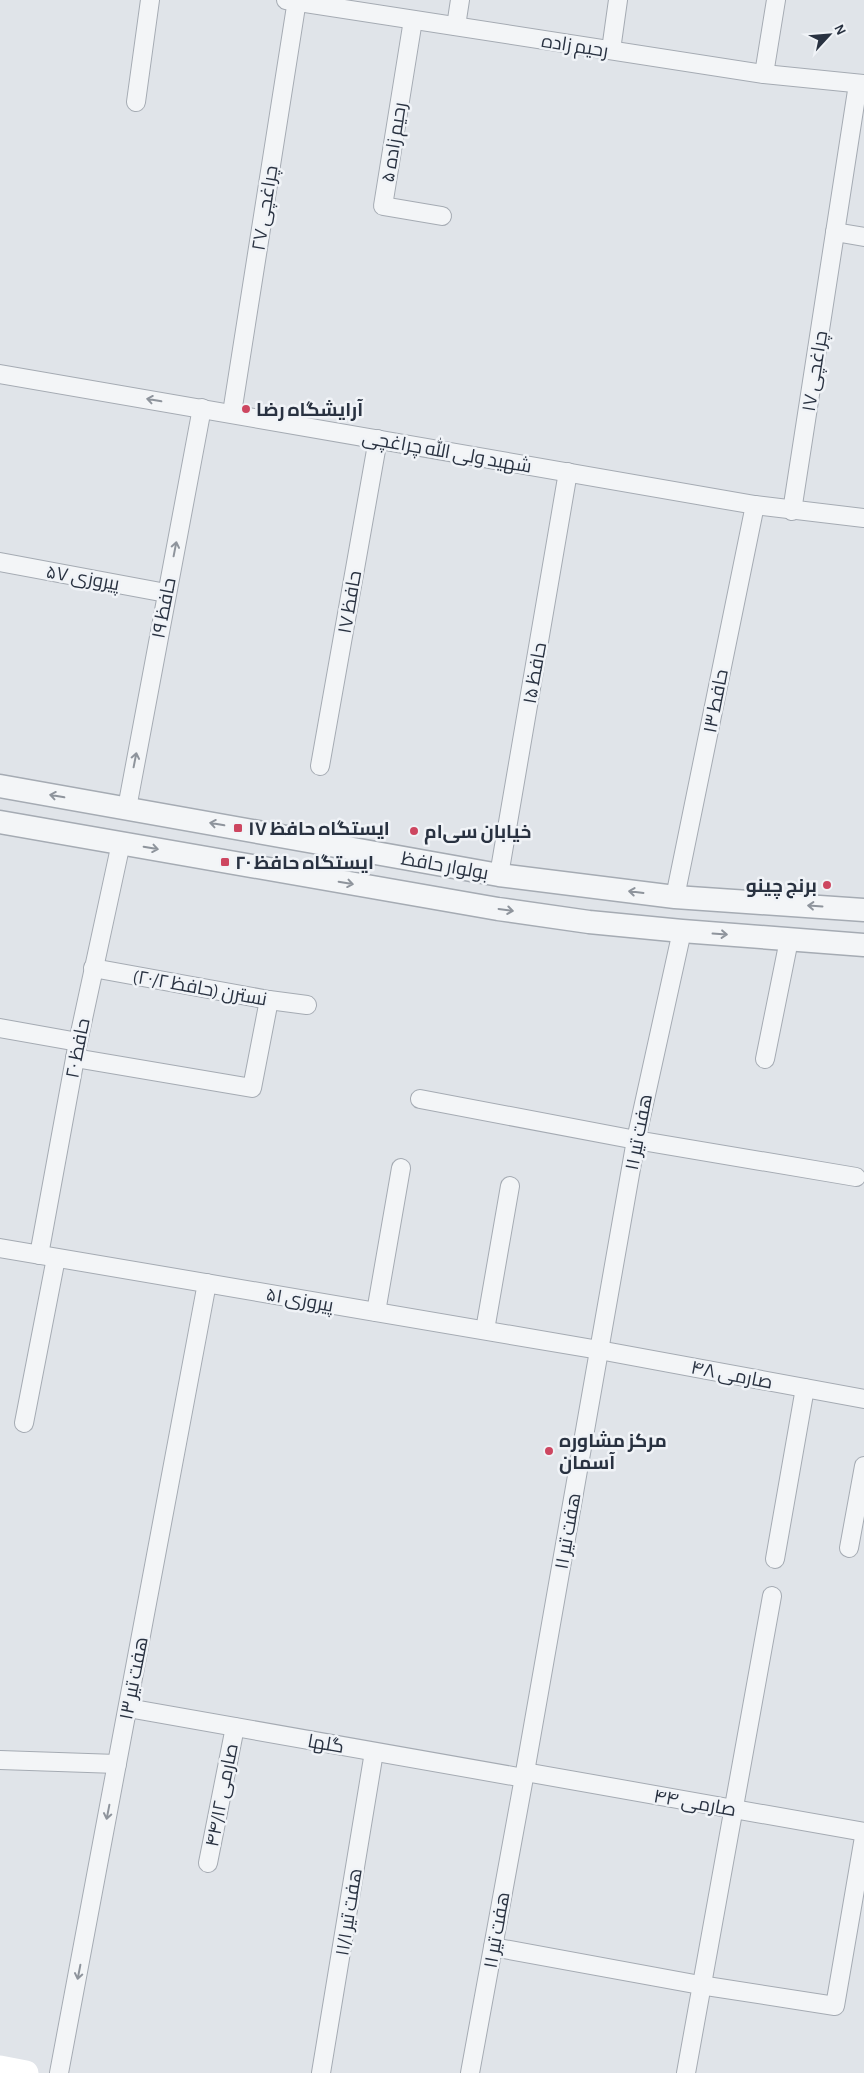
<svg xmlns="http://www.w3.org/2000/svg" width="864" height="2073" font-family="'Alegreya Sans',Cairo,sans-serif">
  <rect width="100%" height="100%" fill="#e0e4e9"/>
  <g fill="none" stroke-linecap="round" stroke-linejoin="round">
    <defs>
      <g id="minor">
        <polyline points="286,0 764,74 864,84"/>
        <polyline points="413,20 383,206 442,216"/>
        <polyline points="456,26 460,0"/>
        <polyline points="611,50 618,0"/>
        <polyline points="764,74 776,0"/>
        <polyline points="136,102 150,0"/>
        <polyline points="835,232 864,237"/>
        <polyline points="0,374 755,505 864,518"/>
        <polyline points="232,413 297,0"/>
        <polyline points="792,511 858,84"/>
        <polyline points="0,562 166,593"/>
        <polyline points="320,766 378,439"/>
        <polyline points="127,808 202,408"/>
        <polyline points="499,875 568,472"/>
        <polyline points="675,897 755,505"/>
        <polyline points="93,968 269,1000 307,1005"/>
        <polyline points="0,1028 78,1042"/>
        <polyline points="75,1058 252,1088 269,1000"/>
        <polyline points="765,1059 789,940"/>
        <polyline points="420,1099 636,1140 856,1177"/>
        <polyline points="0,1248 599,1350 864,1399"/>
        <polyline points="39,1255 78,1042 121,843"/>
        <polyline points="376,1312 401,1168"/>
        <polyline points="485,1330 510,1186"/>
        <polyline points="24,1423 56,1258"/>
        <polyline points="849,1548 864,1466"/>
        <polyline points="775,1559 805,1388"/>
        <polyline points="128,1708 524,1778"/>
        <polyline points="0,1760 117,1764"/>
        <polyline points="525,1772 864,1832"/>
        <polyline points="208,1863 235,1727"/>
        <polyline points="493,1947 700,1985 835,2006 864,1837"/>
        <polyline points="59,2073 207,1283"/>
        <polyline points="321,2073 374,1752"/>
        <polyline points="470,2073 525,1772 636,1140 682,931"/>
        <polyline points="686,2073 772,1596"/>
      </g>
      <g id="tertiary">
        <polyline points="0,786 499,875 675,897 864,910"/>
        <polyline points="0,822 498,909 589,922 682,931 864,945"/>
      </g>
    </defs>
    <use href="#minor" stroke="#a5abb3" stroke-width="20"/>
    <use href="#tertiary" stroke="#a5abb3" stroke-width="25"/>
    <use href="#minor" stroke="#f3f5f7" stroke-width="18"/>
    <use href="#tertiary" stroke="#f3f5f7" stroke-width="22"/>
    <polyline stroke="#fff" stroke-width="25" points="0,2068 26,2073"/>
  </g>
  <defs><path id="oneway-shaft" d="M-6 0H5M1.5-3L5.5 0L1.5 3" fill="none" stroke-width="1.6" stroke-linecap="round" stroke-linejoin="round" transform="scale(1.25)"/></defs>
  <g stroke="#8e949c">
    <use href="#oneway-shaft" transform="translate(154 400) rotate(-170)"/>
    <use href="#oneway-shaft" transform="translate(175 549) rotate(-79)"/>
    <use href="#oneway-shaft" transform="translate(135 760) rotate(-79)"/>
    <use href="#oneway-shaft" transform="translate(57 796) rotate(-170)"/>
    <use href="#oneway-shaft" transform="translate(217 824) rotate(-170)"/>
    <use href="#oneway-shaft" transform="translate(151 848) rotate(10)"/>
    <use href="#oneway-shaft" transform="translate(346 883) rotate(10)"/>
    <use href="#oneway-shaft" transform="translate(636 892) rotate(-173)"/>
    <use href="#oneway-shaft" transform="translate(815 906) rotate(-176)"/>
    <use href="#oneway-shaft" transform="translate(506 910) rotate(8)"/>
    <use href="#oneway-shaft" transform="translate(720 934) rotate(4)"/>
    <use href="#oneway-shaft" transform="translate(108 1812) rotate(101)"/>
    <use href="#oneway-shaft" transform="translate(79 1972) rotate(101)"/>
  </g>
  <g fill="#cd4660" stroke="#f0f3f7" stroke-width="2">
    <circle cx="246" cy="409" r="5"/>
    <rect x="233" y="823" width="10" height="10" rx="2.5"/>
    <circle cx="414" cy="831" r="5"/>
    <rect x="220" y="857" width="10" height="10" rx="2.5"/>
    <circle cx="827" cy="885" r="5"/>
    <circle cx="549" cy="1451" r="5"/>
  </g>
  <g text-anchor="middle" stroke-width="5" stroke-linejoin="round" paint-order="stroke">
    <g font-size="19" fill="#293241" stroke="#f0f3f7">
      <text transform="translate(575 45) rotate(9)" y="7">رحیم زاده</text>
      <text transform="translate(393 142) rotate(-81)" y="7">رحیم زاده ۵</text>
      <text transform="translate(264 208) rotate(-81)" y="7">چراغچی ۲۷</text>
      <text transform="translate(814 371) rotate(-81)" y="7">چراغچی ۱۷</text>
      <text transform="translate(447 451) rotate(10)" y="7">شهید ولی الله چراغچی</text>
      <text transform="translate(83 577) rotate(10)" y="7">پیروزی ۵۷</text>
      <text transform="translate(349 602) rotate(-80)" y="7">حافظ ۱۷</text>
      <text transform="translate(163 608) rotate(-79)" y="7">حافظ ۱۹</text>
      <text transform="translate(534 673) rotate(-80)" y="7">حافظ ۱۵</text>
      <text transform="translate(715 701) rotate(-79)" y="7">حافط ۱۳</text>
      <text transform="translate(445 865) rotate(10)" y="7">بولوار حافظ</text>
      <text transform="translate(200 987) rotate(10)" y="7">نسترن (حافظ ۲۰/۲)</text>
      <text transform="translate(77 1048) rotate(-79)" y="7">حافظ ۲۰</text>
      <text transform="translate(638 1132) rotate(-79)" y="7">هفت تیر ۱۱</text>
      <text transform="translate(300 1299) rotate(10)" y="7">پیروزی ۵۱</text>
      <text transform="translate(732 1374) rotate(11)" y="7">صارمی ۴۸</text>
      <text transform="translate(567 1531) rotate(-80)" y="7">هفت تیر ۱۱</text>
      <text transform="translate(133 1678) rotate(-79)" y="7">هفت تیر ۱۳</text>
      <text transform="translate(326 1743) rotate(10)" y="7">گلها</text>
      <text transform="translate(221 1795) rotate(-79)" y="7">صارمی ۴۴/۱۲</text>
      <text transform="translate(695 1802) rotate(10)" y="7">صارمی ۴۴</text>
      <text transform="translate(348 1912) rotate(-81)" y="7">هفت تیر ۱۱/۱</text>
      <text transform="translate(496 1930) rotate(-80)" y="7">هفت تیر ۱۱</text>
    </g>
    <g font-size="19" font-weight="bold" fill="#293241" stroke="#f0f3f7" text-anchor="start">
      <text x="256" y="416">آرایشگاه رضا</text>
      <text x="248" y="835">ایستگاه حافظ ۱۷</text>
      <text x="424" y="838">خیابان سی‌ام</text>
      <text x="235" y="869">ایستگاه حافظ ۲۰</text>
      <text x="817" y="892" text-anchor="end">برنج چینو</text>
      <text x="559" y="1447">مرکز مشاوره<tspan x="559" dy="22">آسمان</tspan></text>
    </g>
  </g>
  <g transform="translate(829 35) rotate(64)" stroke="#f0f3f7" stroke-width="4" paint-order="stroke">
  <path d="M0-4L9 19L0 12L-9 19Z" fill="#293241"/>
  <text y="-8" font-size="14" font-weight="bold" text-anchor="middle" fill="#293241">N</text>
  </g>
</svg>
